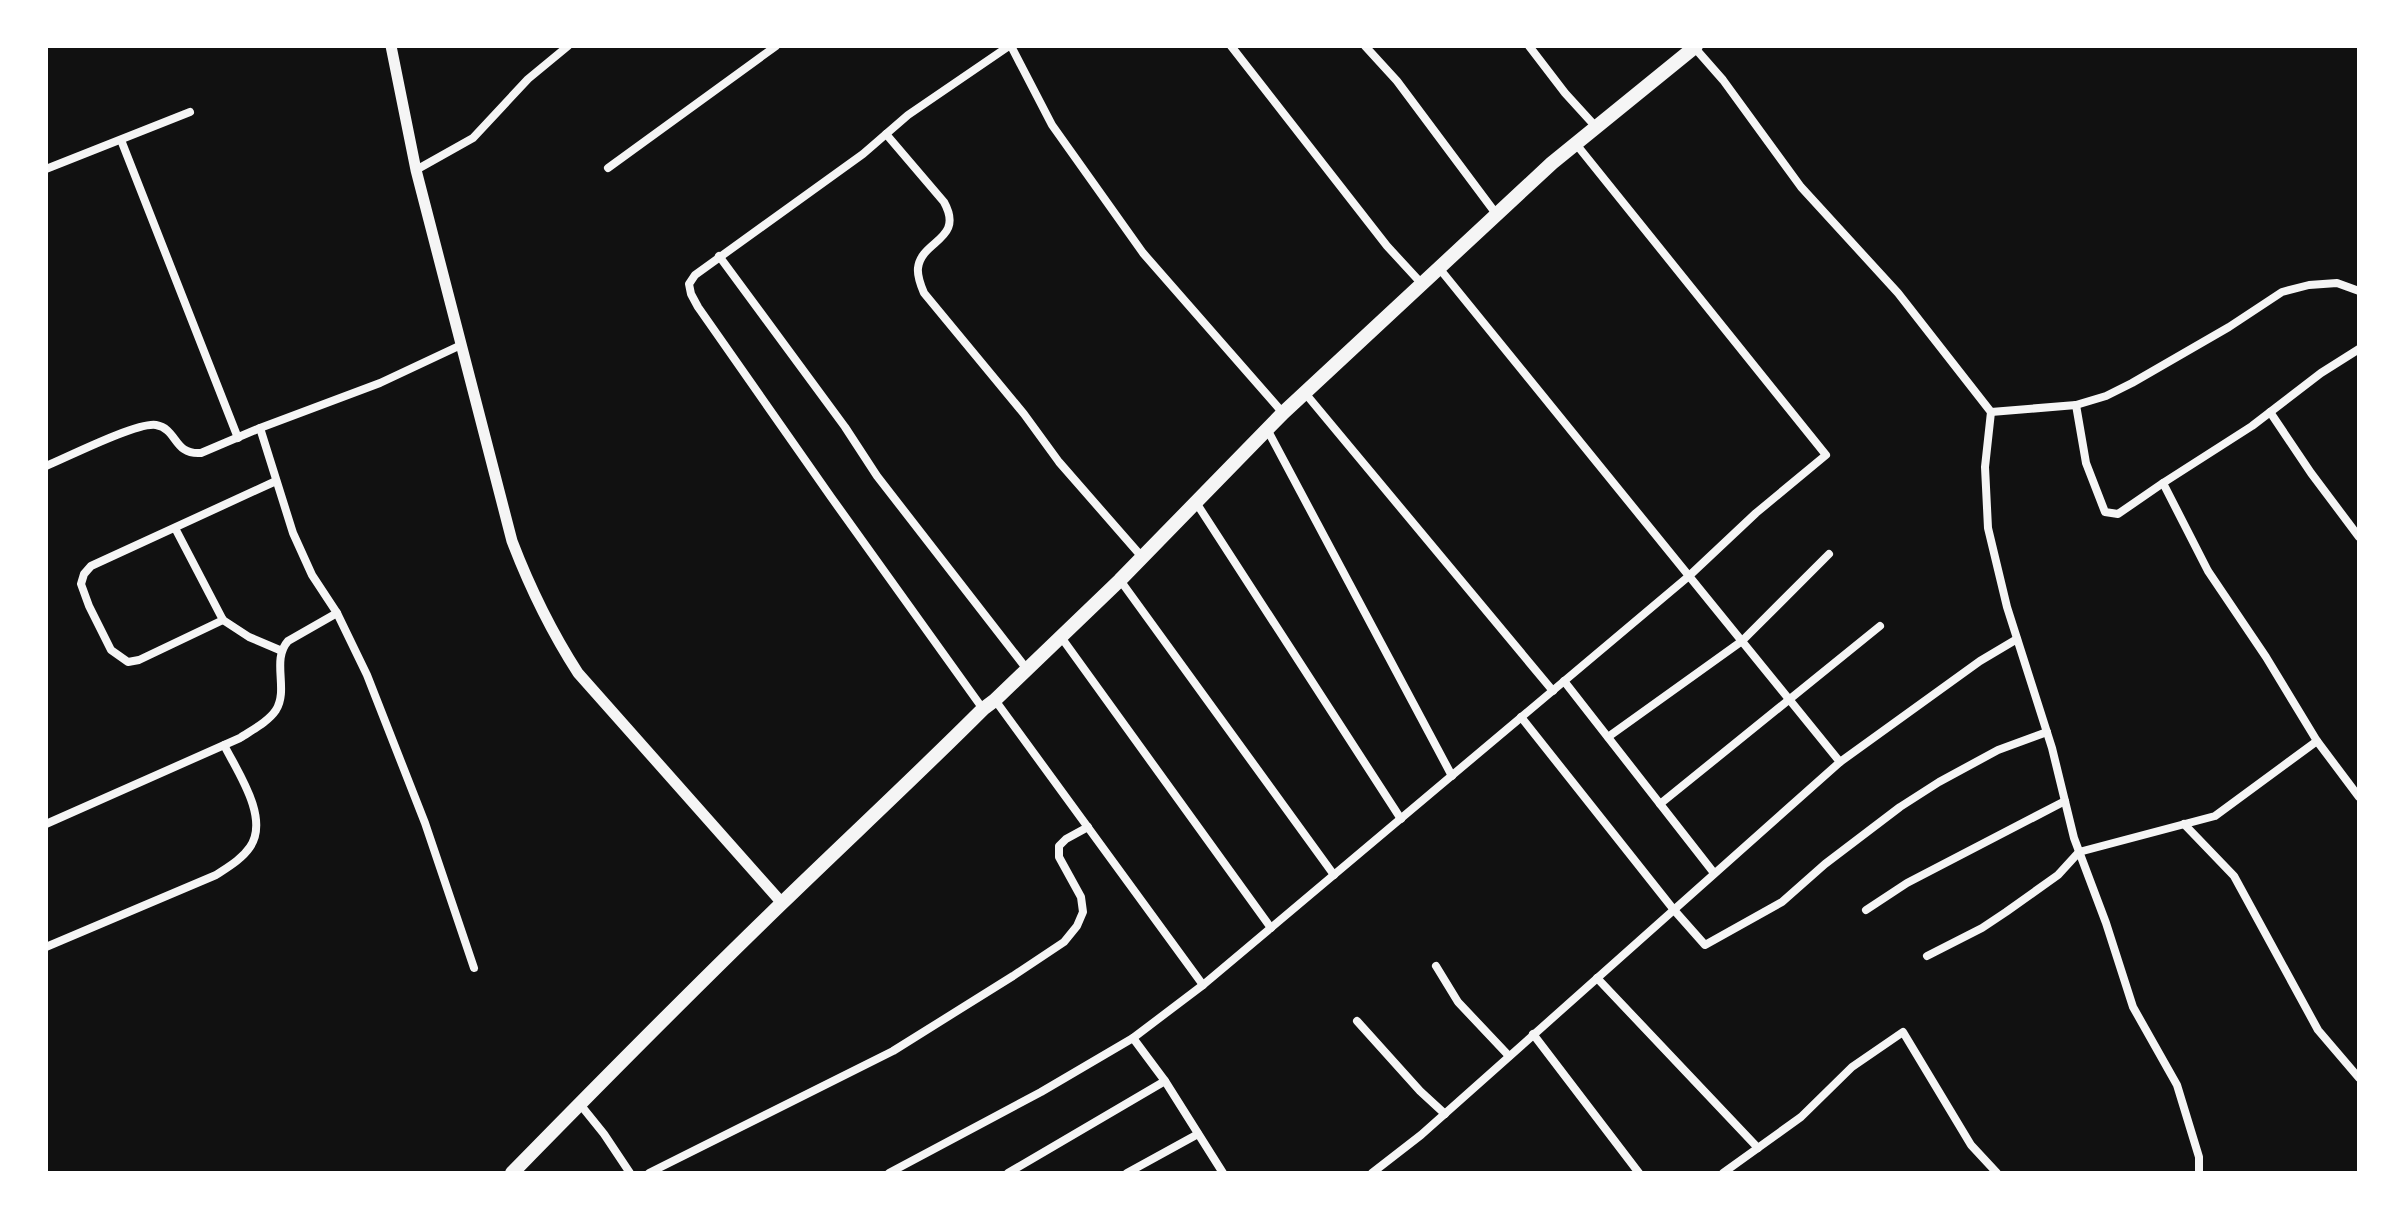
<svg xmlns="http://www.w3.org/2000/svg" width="2405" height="1219" font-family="'Golos Text',sans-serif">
  <rect width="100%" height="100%" fill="#111"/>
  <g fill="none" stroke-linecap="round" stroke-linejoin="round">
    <g stroke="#f5f5f5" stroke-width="8">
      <polyline points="1011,46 1052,125 1143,253 1283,413"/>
      <polyline points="1231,46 1387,246 1422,284"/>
      <polyline points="1365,46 1397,81 1497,215"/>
      <polyline points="1529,46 1565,93 1596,127"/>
      <polyline points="1694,47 1723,80 1801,187 1898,293 1991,412 1985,467 1988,528 2007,607 2052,748 2074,838 2106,923 2133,1007 2177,1085 2199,1157 2199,1173"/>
      <path d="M886,134L944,202C965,240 921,240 918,268C917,277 921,286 924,293L1024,414L1059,462L1142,557"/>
      <polyline points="121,140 238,438"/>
      <polyline points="608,168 776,46"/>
      <polyline points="46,169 190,112"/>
      <polyline points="416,170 473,138 528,79 568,46"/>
      <polyline points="719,256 845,427 877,476 1026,668"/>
      <polyline points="2359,349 2321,373 2252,426 2163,483 2208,571 2266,657 2317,741 2359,797"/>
      <polyline points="1305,393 1553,691"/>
      <polyline points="2076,405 2086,463 2105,512 2118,514 2163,483"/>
      <polyline points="1991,412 2076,405 2106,396 2132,383 2229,327 2282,292 2309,285 2337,283 2359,291"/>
      <polyline points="2270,412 2311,473 2359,537"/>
      <polyline points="260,428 293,533 312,575 337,613 367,675 425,823 474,968"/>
      <polyline points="1268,431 1452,776"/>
      <path d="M46,466C68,457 137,422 156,425C178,429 173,455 201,453L260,428L380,383L461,345"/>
      <polyline points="1197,504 1401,819"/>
      <polyline points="175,528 223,620 249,637 282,651"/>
      <polyline points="1120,580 1334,875"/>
      <polyline points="223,620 139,660 128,662 111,650 89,606 81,584 84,574 91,566 276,481"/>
      <polyline points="1061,637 1271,928"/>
      <polyline points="1564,681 1714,873"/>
      <polyline points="995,700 1203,985"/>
      <polyline points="983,709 831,497 698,307 691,294 689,284 695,275 863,154 908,115 1009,46"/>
      <polyline points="1521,717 1674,910 1705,945 1782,902 1825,864 1900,807 1939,782 1998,750 2047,732"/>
      <polyline points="1608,737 1742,641 1829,554"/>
      <polyline points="1840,762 1980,661 2017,639"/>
      <polyline points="1660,804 1880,626"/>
      <path d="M46,824L240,738C252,730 268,722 276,710C289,689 271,660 288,641L337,613"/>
      <polyline points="2184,824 2234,876 2318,1030 2359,1078"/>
      <polyline points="1866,910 1907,883 2065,801"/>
      <path d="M46,947L216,875C228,867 242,859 250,847C270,818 237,771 224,745"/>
      <polyline points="1927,956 1982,928 2006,912 2058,875 2079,852 2215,816 2317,741"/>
      <polyline points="1436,966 1458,1002 1509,1056"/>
      <polyline points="1597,978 1758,1148"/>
      <polyline points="1357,1021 1420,1091 1445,1114"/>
      <polyline points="1533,1034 1639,1173"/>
      <polyline points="1133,1038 1165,1081 1223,1173"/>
      <polyline points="579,1103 604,1134 630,1173"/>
      <polyline points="649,1173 893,1051 1013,976 1064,942 1077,926 1083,912 1081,897 1059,857 1059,846 1066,839 1088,827"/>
      <polyline points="889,1173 1041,1092 1133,1038 1203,985 1689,576 1756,513 1826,455 1576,144"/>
      <polyline points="1008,1173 1165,1081"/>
      <polyline points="1127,1173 1198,1134"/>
      <polyline points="1372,1173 1421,1135 1840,762 1439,268"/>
      <polyline points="1723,1173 1801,1117 1852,1067 1903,1032 1971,1145 1997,1173"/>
    </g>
    <path stroke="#f5f5f5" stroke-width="11" d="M391,46L416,170L512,541C530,588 551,631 578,673L782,903"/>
    <path stroke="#f5f5f5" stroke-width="14" d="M512,1173C601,1082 691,991 782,903C849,838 917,775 983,709L995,700L1120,580L1283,413L1552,163L1696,46"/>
  </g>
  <rect width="2405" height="1219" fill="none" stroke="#ffffff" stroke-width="96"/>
</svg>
